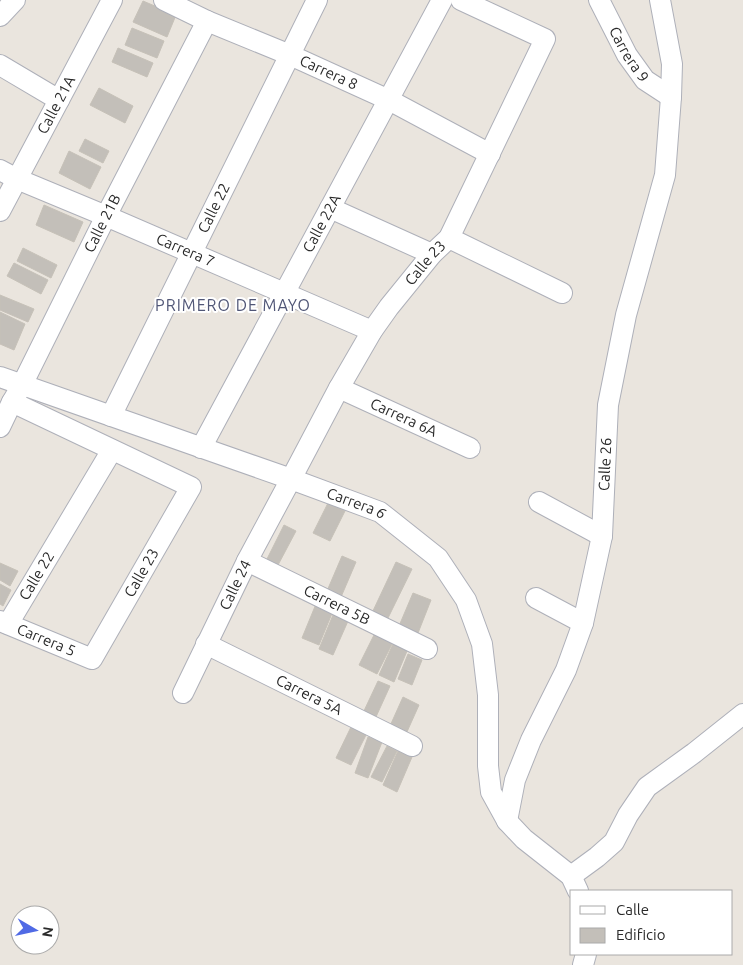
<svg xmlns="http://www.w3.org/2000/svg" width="743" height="965" font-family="Ubuntu,sans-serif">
  <rect width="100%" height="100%" fill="#eae5de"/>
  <g fill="#c3bfb9" stroke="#c6c1b8">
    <polygon points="143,1 176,15 167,37 133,22"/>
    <polygon points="132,28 164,41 157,58 125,45"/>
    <polygon points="118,48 153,63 147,77 112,62"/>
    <polygon points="99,88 133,106 125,123 90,105"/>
    <polygon points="85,139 109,151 103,163 79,151"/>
    <polygon points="69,151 101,167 90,189 59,173"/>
    <polygon points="44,205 83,222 74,242 36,225"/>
    <polygon points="23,248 57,265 51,278 17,261"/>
    <polygon points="14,263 48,280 41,294 7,276"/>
    <polygon points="0,295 34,309 28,322 0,310"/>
    <polygon points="0,312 25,324 14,350 0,344"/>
    <polygon points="328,503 345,511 330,541 313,533"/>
    <polygon points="284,525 296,531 278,565 267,559"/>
    <polygon points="342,556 356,562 341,597 327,591"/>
    <polygon points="396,562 412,569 387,620 372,613"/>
    <polygon points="0,563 18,571 10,586 0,580"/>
    <polygon points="0,584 11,590 3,606 0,604"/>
    <polygon points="413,593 431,600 418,633 399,626"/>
    <polygon points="316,604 333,611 319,645 302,638"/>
    <polygon points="333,615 348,621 333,655 319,649"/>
    <polygon points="375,633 393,642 377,674 359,665"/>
    <polygon points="393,644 407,651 394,682 379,675"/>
    <polygon points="408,654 422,660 412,685 398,679"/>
    <polygon points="378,681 390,686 375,719 363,713"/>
    <polygon points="403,697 419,705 406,734 390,726"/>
    <polygon points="351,727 366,735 351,765 336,758"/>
    <polygon points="368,737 382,742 368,778 355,773"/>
    <polygon points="387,746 397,751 382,782 371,777"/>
    <polygon points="398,751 412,757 397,792 383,785"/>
  </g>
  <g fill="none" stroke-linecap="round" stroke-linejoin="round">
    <defs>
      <g id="minor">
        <path id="s1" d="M164,0L207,21L290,55L389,100L490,154"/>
        <path id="s2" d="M599,0L627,55L645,80L671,97"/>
        <polyline points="0,16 15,0"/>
        <polyline points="0,65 59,100"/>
        <path id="s3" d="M0,170L17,179L106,216L372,331"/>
        <polyline points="330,208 432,254"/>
        <path id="s4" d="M0,211L112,0"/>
        <polyline points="449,238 562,293"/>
        <path id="s5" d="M0,377L291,479L380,512L438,558L466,600L482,644L488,695V766L491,792L507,821L524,839L571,876L578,891"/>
        <path id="s6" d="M339,388L470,448"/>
        <path id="s7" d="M111,416L317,0"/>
        <path id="s8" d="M0,427L12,402L22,385L106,216L207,21"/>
        <path id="s9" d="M201,448L442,0"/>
        <polyline points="539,502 602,536"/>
        <path id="s10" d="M247,561L427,649"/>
        <polyline points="536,598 583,623"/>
        <path id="s11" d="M0,621L92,659L191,487L12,402"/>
        <path id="s12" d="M8,624L112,450"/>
        <path id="s13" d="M206,644L412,746"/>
        <path id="s14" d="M183,693L247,561L291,479L339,388L372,331L389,307L432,254L449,238L545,39L461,0"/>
        <path id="s15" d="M507,821L515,780L531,740L566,670L583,623L602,536L608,405L626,315L665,175L671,97L672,64L660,0"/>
        <polyline points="571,876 597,857 614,842 628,815 647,787 694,753 743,714"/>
        <polyline points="583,965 586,954"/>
      </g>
    </defs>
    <use href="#minor" stroke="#aeb0b9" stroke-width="22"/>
    <use href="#minor" stroke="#fff" stroke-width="20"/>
  </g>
  <g text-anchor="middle" stroke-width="4" stroke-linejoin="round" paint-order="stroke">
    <g font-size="15" fill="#2a2a2a" stroke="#fff">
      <text dy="5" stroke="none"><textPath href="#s2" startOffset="62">Carrera 9</textPath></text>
      <text dy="5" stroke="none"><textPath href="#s1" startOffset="180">Carrera 8</textPath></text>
      <text dy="5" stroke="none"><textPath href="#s4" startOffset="120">Calle 21A</textPath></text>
      <text dy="5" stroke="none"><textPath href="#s7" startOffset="232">Calle 22</textPath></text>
      <text dy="5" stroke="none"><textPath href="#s8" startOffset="228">Calle 21B</textPath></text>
      <text dy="5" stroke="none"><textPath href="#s9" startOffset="255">Calle 22A</textPath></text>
      <text dy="5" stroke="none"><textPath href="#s3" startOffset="202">Carrera 7</textPath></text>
      <text dy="5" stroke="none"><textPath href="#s14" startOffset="495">Calle 23</textPath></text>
      <text dy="5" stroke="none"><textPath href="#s6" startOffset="71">Carrera 6A</textPath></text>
      <text dy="5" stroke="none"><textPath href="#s15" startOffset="374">Calle 26</textPath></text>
      <text dy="5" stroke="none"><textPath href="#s5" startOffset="378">Carrera 6</textPath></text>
      <text dy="5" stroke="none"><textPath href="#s11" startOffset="199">Calle 23</textPath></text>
      <text dy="5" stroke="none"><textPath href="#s12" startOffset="56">Calle 22</textPath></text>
      <text dy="5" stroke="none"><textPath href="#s14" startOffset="120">Calle 24</textPath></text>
      <text dy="5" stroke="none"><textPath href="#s10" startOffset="100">Carrera 5B</textPath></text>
      <text dy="5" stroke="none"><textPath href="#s11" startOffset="50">Carrera 5</textPath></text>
      <text dy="5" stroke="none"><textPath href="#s13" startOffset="115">Carrera 5A</textPath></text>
    </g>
    <g font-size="16" letter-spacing="1" fill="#505676" stroke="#fff">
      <text x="233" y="311">PRIMERO DE MAYO</text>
    </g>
  </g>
  <rect x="570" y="890" width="162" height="65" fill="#ffffff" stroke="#aaaaaa"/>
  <rect x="580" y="906" width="25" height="8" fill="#ffffff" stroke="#aaaaaa"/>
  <text x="616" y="915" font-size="15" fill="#2a2a2a">Calle</text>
  <rect x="580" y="928" width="25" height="15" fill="#c3bfb9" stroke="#aaaaaa"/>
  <text x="616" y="940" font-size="15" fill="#2a2a2a">Edificio</text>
  <g transform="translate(35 930) rotate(99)"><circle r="24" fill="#ffffff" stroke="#aaaaaa"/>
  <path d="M0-4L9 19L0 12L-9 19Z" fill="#506ae5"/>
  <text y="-8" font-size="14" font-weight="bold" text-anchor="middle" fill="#2a2a2a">N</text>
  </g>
</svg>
